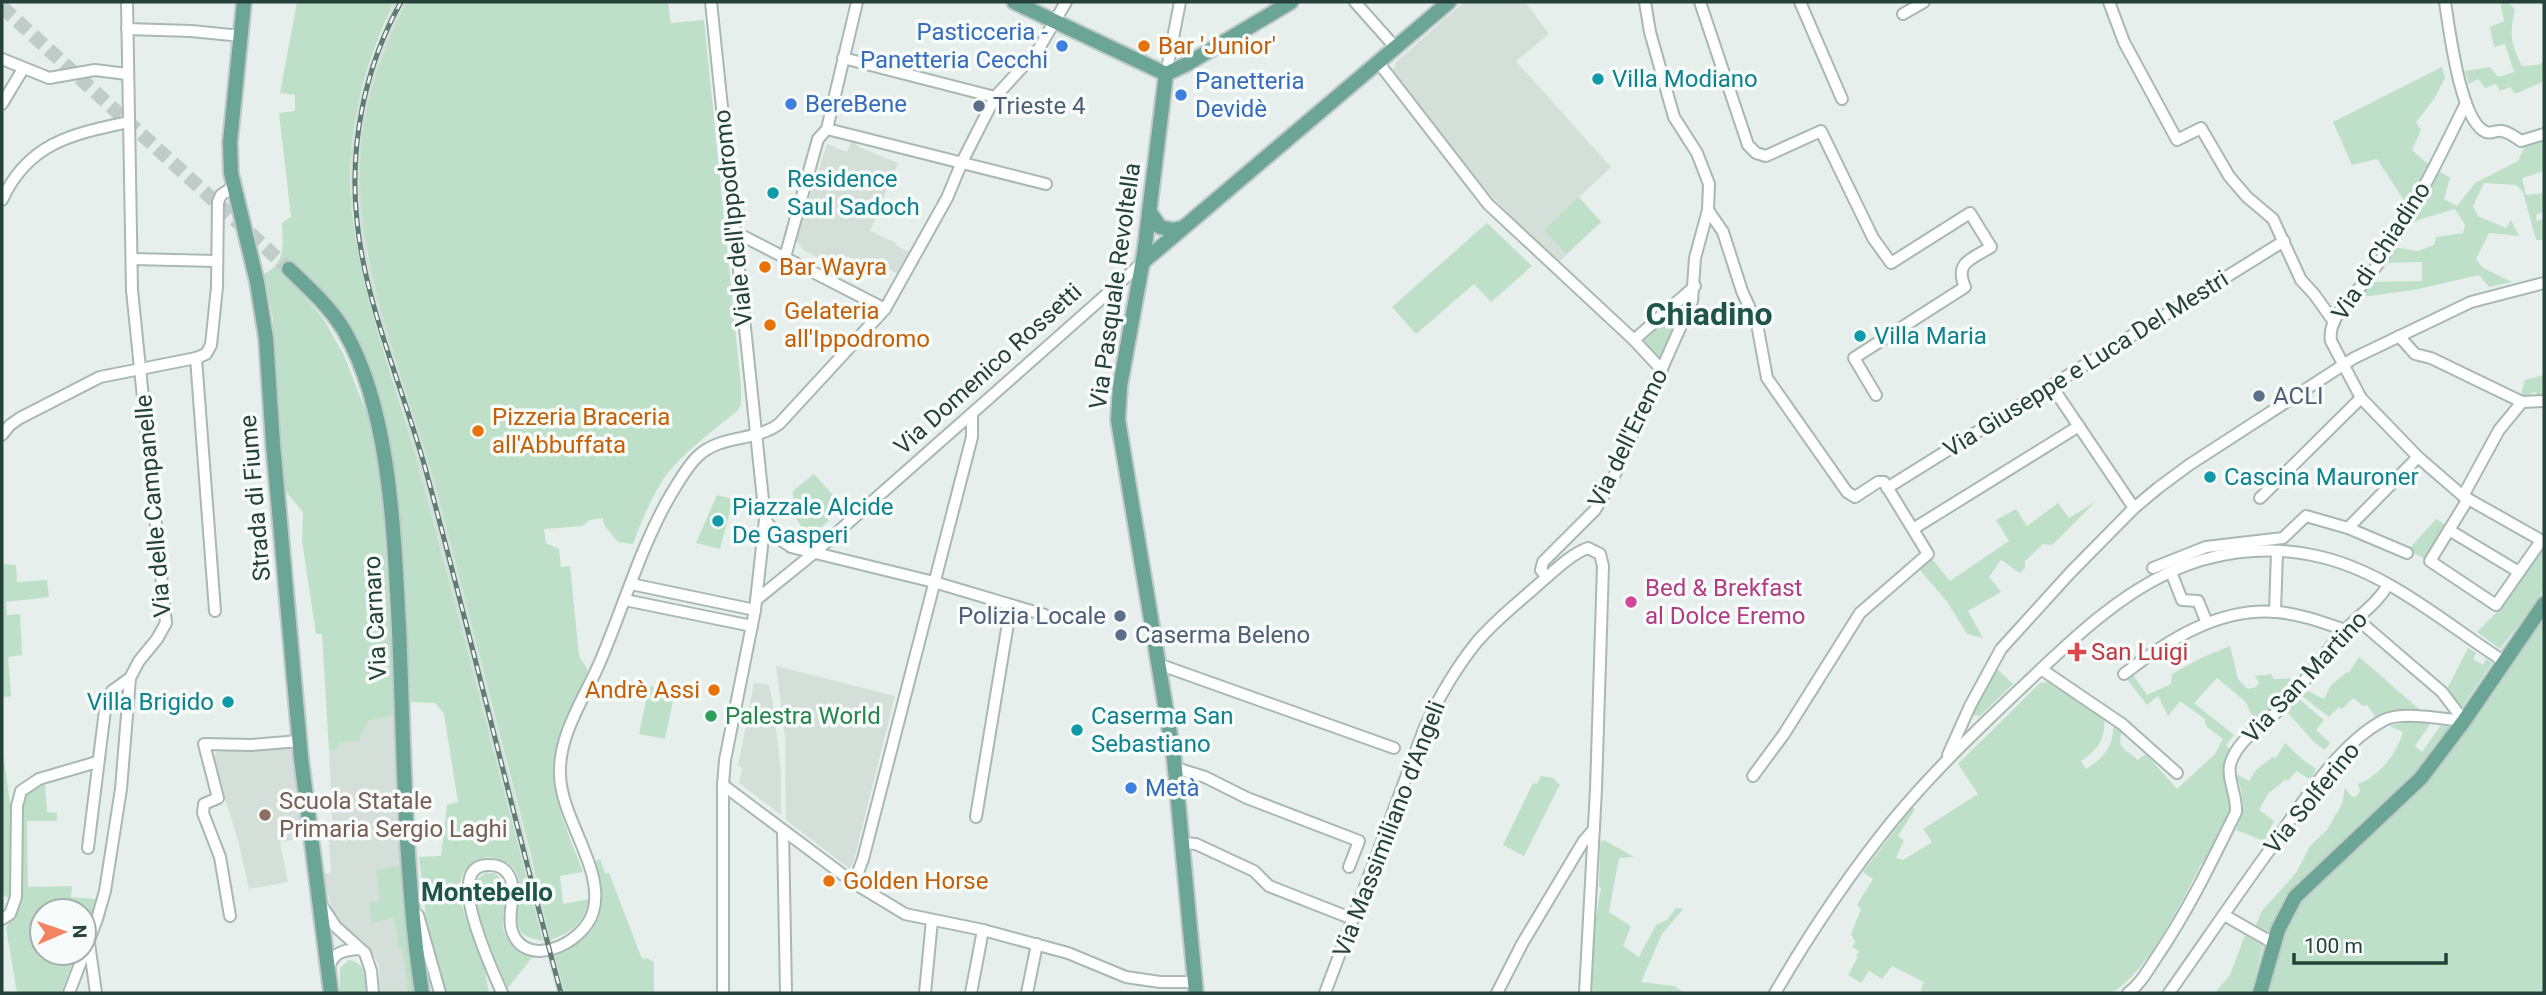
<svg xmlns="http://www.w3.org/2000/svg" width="2546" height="995" font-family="Roboto,sans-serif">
  <rect width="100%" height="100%" fill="#e6efeb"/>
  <g fill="#d4dfda">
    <polygon points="394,2 406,2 381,60 367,110 361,143 360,187 367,254 375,287 421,433 437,491 565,993 557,993 442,553 404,414 363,283 356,244 351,200 351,149 358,105 369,66"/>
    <polygon points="1464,2 1525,2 1549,34 1516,61 1611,167 1579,197 1601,222 1557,264 1495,200 1392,74 1396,62"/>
    <polygon points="852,140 859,147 898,163 870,231 896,243 895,245 909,252 897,273 883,266 879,274 847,256 838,269 802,249 796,239 827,144 847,152"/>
    <polygon points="776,666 895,696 854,860 850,869 786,820 785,736"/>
    <polygon points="754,683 769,685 773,704 781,772 781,815 739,783 742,768 738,766"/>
    <polygon points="395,715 403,865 381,902 369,902 393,917 402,947 408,993 380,993 379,966 372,952 364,942 345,929 335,918 322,874 331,873 329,836 333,835 329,751 338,750 338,742 368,721"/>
    <polygon points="291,745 304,838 280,842 288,882 249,889 240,848 213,758 217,752"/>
  </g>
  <g fill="#bfe0c8">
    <path d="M297,2H394C364,64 346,132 351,202C358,290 393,373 416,458C460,619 501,780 543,941C535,939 524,938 520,930C508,907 537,873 499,859C490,856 480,857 473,862C465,868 461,876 460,885C458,909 474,934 481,957C485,968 487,981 489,993H447L427,925L419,857L441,856L447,805L458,802L444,714L435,703L411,702C404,589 409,403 339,310C326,293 309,278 295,263L285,274L323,318L344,355L367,414L381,471L395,715L368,721L359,741L339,742L338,750L329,751L322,634H316L302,541L303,512L285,491L273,319L264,274C286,263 283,244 282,223L291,217L279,113L295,111V95L280,93Z"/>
    <path d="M406,2H668L671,23L704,20L741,386V405L737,411C714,430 686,450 667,474C652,495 642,520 633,544L618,542L604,525L603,518L590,520L582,526L544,529L546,543L559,549L561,567L570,566L579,656L588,670C575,701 554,738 554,773C554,806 572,841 583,872L560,876L563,904L589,899C584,923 573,932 550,940L532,859L437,491C406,377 351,264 361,144C366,94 385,46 406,2Z"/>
    <path d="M2500,2H2508L2515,10C2509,35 2511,44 2522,66L2538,65L2544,61V81L2515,94L2510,87L2500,91L2496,84L2485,88L2478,79L2469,84L2465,71L2490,67L2498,77L2514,72L2505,44L2494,47L2490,27L2504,21Z"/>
    <polygon points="2442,67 2445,78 2434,99 2416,122 2421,130 2412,150 2430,166 2407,205 2377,159 2352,165 2333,122"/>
    <polygon points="2544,138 2544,171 2522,178 2526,195 2544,193 2544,212 2536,215 2537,221 2544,218 2544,240 2536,240 2523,192 2516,185 2484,183 2473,206 2478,216 2506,228 2511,220 2519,236 2489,233 2476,259 2483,268 2512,282 2489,287 2479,275 2414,290 2354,298 2367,282 2422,281 2422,262 2383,263 2393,247 2418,251 2434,245 2436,237 2463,233 2465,225 2455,209 2418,220 2404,229 2438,170 2450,178 2444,199 2457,206 2475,183 2518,161 2525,146"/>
    <polygon points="1578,197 1601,222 1566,254 1544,230"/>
    <polygon points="1487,223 1532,266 1491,302 1474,284 1416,334 1392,307"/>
    <polygon points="1685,300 1660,360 1643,342"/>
    <polygon points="2544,375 2544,397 2537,397 2536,392 2531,393 2531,397 2520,397 2525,380"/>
    <path d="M814,474L841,504L827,518L829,521L816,531L810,533C793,524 794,509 793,491Z"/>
    <polygon points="717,495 733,499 720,549 696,543"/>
    <polygon points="2095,502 2052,545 2043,544 2025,561 2025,568 2020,573 2001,560 1989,577 2001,592 1968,611 1983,638 1967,634 1948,603 1919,569 1931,558 1950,581 2009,541 1996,520 2016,509 2027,526 2058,503 2069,518"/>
    <polygon points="2436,519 2447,526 2427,560 2408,550"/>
    <polygon points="2541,548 2544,549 2544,587 2540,597 2500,649 2477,632 2497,612"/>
    <polygon points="2,564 16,565 17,582 47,580 49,597 6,602 7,615 20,614 22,655 8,657 11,696 2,698"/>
    <path d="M2544,616V993H2266C2276,961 2282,927 2302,899L2420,789L2501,681Z"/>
    <path d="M2230,646L2238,679L2248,689L2256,687L2259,683L2255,676L2271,674L2274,679L2297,678L2277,705L2258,719L2251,714L2246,702L2217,678L2194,703L2234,735L2226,745L2231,751C2219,768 2232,786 2230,805C2229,821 2216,847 2209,862L2201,864C2183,900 2146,975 2111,993H1920L1924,982L1892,966L1882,979L1869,971L1861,983L1848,975L1858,957L1856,956L1859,951L1852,947L1855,942L1851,934L1861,909L1857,905L1873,879L1863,872L1912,807L1915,809L1898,836L1904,840L1896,858L1903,860L1932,842L1923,829L1978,794L1958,764L2040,683L2050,682L2104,719C2106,739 2097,751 2081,761L2086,769C2104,758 2115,745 2113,723L2122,732C2115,750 2130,750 2137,760L2146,754L2177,789L2215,754L2223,739L2206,726L2205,719L2180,701L2168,716L2158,696L2147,705L2126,678L2132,673L2147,695L2171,684L2172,674L2201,658Z"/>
    <polygon points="2468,648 2476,653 2473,659 2483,665 2486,659 2492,663 2462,707 2446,691"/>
    <polygon points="2359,657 2420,710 2393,711 2376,717 2367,705 2363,706 2353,698 2342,709 2339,707 2329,717 2302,696 2306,690 2324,699 2331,685 2347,672 2349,673"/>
    <polygon points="1995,667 2013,684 1980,716 1972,715 1971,713"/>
    <polygon points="649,686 675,691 665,739 639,734"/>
    <polygon points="2299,699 2324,720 2316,730 2330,743 2325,750 2314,742 2287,712"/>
    <path d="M2408,722L2431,723L2415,746L2422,752L2441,725H2451L2415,772L2297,883L2282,902L2269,932L2255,927L2262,911L2296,873L2310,846L2327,830L2342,804L2345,788L2352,797L2357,796L2360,790L2358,784C2381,775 2396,754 2403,732L2389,726Z"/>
    <path d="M2285,743L2302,759L2316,769L2311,780L2296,771L2288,781L2286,779L2268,794L2259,810L2274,821L2264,841L2236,830C2245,810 2245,792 2234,773L2249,781L2256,770L2273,757L2276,758Z"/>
    <polygon points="2,746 11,810 12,895 7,898 2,893"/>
    <polygon points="1541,776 1553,778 1561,786 1559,786 1524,856 1503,845 1533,783 1537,784"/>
    <polygon points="45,781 47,812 57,813 57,821 27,821 28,887 72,886 71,897 97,899 84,933 84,911 42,911 42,953 76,953 61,993 17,993 6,928 15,914 23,898 21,824 23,797"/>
    <polygon points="1604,840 1634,857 1619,858 1609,912 1631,926 1623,946 1639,957 1656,925 1667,920 1676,908 1683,909 1662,934 1641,982 1674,986 1685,993 1590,993 1594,928 1601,888 1599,886 1600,842"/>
    <path d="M600,859L605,873H609L642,959L647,958L654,962V993H565L555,956C602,934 609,911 593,862Z"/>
    <polygon points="403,865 414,993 408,993 402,948 397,947 398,939 393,917 372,924 369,902 380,901 376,870"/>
    <path d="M486,873H494C526,891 473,937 534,955L508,988C500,969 466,896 477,880C479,877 483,875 486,873Z"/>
    <polygon points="2245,935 2263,946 2251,993 2215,993 2230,975"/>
    <path d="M349,960C366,963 367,979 368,993H340V968Z"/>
  </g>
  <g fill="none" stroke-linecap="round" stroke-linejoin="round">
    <polyline stroke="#bfccc8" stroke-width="14" stroke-dasharray="14 7" stroke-linecap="butt" points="2,7 289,269"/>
    <defs>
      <g id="minor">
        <polyline points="711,2 765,519 755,610 725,760 723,785 723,993"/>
        <polyline points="1355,2 1395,47"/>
        <path d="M1700,2L1748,145L1756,153L1766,156L1821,131L1873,238L1891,263L1970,213L1991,247C1972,259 1954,262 1965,287L1854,358L1876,395"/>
        <polyline points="1800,2 1842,99"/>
        <polyline points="2109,2 2124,42 2177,140 2201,128 2229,176 2247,197 2273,219 2301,280 2314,294 2334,322"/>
        <path d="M2445,2C2449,27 2460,122 2486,132C2491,134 2496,130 2502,131C2509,132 2515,137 2521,141L2544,134"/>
        <polyline points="1903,14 1924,2"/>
        <polyline points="127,29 191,31 241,36"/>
        <polyline points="843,58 995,97"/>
        <polyline points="2,59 49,78 95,70 127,74"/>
        <polyline points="1378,62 1488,204 1634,340 1662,370"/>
        <polyline points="1166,74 1180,2"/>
        <path d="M2466,103C2437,163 2407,224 2368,278C2354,296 2327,317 2331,341L2361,398L2418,457L2463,496L2544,542"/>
        <polyline points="2,104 23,69"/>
        <polyline points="827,129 1046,184"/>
        <path d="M2,200C28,143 72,134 128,122"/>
        <polyline points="1708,210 1723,232 1742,291 1757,324 1767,378 1847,492 1855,497 1878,482 1884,482 1928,554 1860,613 1784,734 1753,776"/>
        <polyline points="733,231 885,309"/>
        <polyline points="785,257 818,139 827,129 857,2"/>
        <polyline points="132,259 217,261"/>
        <polyline points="2399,336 2415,354 2431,358 2522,402 2544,401"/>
        <polyline points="1634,340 1695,286"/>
        <polyline points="196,358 215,611"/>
        <polyline points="2051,385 2134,508"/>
        <polyline points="2,435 10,425 20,418 100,377 196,358 206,354 211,345 217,287 218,202 221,195 233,187"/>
        <polyline points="1887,488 2284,241"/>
        <polyline points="2463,496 2499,430 2522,402"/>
        <polyline points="2260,498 2361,398"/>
        <polyline points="2468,499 2430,561 2496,605 2541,541"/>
        <polyline points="765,519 778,538 791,547 934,582 1045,615"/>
        <polyline points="2348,528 2418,457"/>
        <polyline points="1913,529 2079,426"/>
        <polyline points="2449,530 2519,572"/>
        <polyline points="2153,568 2206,547 2283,538 2306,516 2348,528 2407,553"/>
        <polyline points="2171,572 2182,600 2198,601 2207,623"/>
        <polyline points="1547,577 1541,570 1543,562 1595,510 1611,483 1692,301 1695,258 1708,210 1709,184 1697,153 1674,117 1650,32 1645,2"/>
        <polyline points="631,584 755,610"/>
        <polyline points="625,600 752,626"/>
        <polyline points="756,600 814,553 1143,262"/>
        <polyline points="2275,612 2277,551"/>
        <polyline points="2357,619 2442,692 2464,721"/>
        <polyline points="1158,664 1394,748"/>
        <polyline points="2041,669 2122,724 2177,773"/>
        <path d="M2124,674C2168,640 2219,607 2277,612C2300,614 2322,622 2345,630"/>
        <polyline points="1948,755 1970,706 2001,649 2070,573 2134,508 2158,488 2189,465 2354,358 2471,302 2544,283"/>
        <polyline points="1176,768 1205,777 1247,798 1359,841 1349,867"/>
        <polyline points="723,785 854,883 905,914 983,930 1068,953 1126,977 1160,982 1195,982"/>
        <polyline points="976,817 1011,605"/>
        <polyline points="783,831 786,993"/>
        <polyline points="1183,843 1196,844 1254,871 1269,886 1353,919"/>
        <polyline points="88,848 105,710 112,691 130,678"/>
        <polyline points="854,883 863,859 972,437 972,415"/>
        <polyline points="322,906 336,927 365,953 371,971 373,993"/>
        <polyline points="418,915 440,993"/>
        <polyline points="2224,915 2273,943"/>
        <polyline points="230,916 220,857 203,813 204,804 218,798 204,744 252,745 299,741"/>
        <polyline points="2,919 10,914 16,897 17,806 21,791 39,779 97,762"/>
        <polyline points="89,943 96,993"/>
        <path d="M329,968C333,952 344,950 359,949"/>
        <polyline points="69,993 97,919 105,891 121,789 130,678 139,661 157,639 166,623 132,290 127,2"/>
        <path d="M502,993C494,972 439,862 490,865C497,865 504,868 508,874C519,890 506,913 512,931C525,970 583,945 593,912C606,871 561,819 560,775C558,735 585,697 600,662C624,606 640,548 670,496C678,483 686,468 697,457C720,434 755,442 779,424L885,309L947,198L962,162L995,97L1038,50L1066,2"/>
        <polyline points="925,993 932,920"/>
        <polyline points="971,993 983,930"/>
        <polyline points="1027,993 1037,944"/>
        <path d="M1325,993L1425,727C1439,697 1456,668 1476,643C1495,620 1519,602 1540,583C1554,571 1571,554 1588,548L1600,554L1603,566L1596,789L1585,993"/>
        <polyline points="1497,993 1522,944 1583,842 1594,829"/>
        <path d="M1775,993C1810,933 1850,873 1894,819C1938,766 1988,719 2038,672C2077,635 2119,596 2168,573C2212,552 2264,545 2312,555C2385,569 2444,623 2505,662"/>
        <path d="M2128,993C2141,984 2149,968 2158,955C2189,909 2212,861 2236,812C2237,795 2227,779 2230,765C2236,741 2263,725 2279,710C2304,686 2321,656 2344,631C2359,615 2376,605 2388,585"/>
        <path d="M2169,993C2203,945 2236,896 2271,848C2301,805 2337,745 2384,720C2402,711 2444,719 2464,721"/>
      </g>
      <g id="major">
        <polyline points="244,2 230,142 231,173 257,282 266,338 273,444 301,758 331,993"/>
        <polyline points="1014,2 1166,74"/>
        <polyline points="1166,74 1144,254 1120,386 1118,420 1174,758 1196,993"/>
        <polyline points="1166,74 1187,64 1291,2"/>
        <polyline points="1149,211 1160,227 1173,230 1182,228"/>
        <polyline points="1143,262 1449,2"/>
        <path d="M289,269C309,288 331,308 345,332C391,412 394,538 399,628C404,749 404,873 422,993"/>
        <polyline points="2260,993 2278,930 2295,897 2421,778 2464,721 2544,604"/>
      </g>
    </defs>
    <use href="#minor" stroke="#a8b8b2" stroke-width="14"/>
    <use href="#major" stroke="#c2cac8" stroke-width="18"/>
    <use href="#minor" stroke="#fff" stroke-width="10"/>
    <use href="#major" stroke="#6aa596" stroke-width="14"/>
    <defs>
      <path id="rail" d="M401,2C364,68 349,147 357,221C365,305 404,390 426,471C473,644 514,820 561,993"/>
    </defs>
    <use href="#rail" stroke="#5f7d75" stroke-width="5"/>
    <use href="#rail" stroke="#f7fbf9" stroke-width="2.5" stroke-dasharray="8" stroke-linecap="butt"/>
  </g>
  <g fill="#3f7fe0" stroke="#f7fbf9" stroke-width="2.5">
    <circle cx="1062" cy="46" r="7"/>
    <circle cx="1181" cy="95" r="7"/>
    <circle cx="791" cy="104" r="7"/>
    <circle cx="1131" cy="788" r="7"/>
  </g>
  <g fill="#e8710a" stroke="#f7fbf9" stroke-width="2.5">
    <circle cx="1144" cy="46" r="7"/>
    <circle cx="765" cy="267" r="7"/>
    <circle cx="770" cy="325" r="7"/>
    <circle cx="478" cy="431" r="7"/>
    <circle cx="714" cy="690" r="7"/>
    <circle cx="829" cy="881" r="7"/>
  </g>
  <g fill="#0f9aa8" stroke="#f7fbf9" stroke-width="2.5">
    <circle cx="1598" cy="79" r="7"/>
    <circle cx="773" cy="193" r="7"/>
    <circle cx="1860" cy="336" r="7"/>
    <circle cx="2210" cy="477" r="7"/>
    <circle cx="718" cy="521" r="7"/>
    <circle cx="228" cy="702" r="7"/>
    <circle cx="1077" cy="730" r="7"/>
  </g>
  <g fill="#5c6f8a" stroke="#f7fbf9" stroke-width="2.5">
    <circle cx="979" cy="106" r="7"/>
    <circle cx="2259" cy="396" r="7"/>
    <circle cx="1120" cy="616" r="7"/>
    <circle cx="1121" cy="635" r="7"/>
  </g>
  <circle fill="#d1479c" stroke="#f7fbf9" stroke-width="2.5" cx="1631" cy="602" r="7"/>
  <path fill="#e0444e" stroke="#f7fbf9" stroke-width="2.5" d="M2073.5 641.5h7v7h7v7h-7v7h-7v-7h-7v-7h7z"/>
  <circle fill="#2e9e5b" stroke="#f7fbf9" stroke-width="2.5" cx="711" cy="716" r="7"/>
  <circle fill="#8d6e63" stroke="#f7fbf9" stroke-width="2.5" cx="265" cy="815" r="7"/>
  <g text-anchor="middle" stroke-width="7" stroke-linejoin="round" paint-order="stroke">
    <g font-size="24" fill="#366cbe" stroke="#f7fbf9" text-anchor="start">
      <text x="1048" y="40" text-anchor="end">Pasticceria -<tspan x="1048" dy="28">Panetteria Cecchi</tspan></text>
      <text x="1195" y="89">Panetteria<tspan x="1195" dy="28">Devidè</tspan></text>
      <text x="805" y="112">BereBene</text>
      <text x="1145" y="796">Metà</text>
    </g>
    <g font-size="24" fill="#c56008" stroke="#f7fbf9" text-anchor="start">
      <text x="1158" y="54">Bar 'Junior'</text>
      <text x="779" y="275">Bar Wayra</text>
      <text x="784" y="319">Gelateria<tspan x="784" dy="28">all'Ippodromo</tspan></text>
      <text x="492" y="425">Pizzeria Braceria<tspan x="492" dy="28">all'Abbuffata</tspan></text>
      <text x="700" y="698" text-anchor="end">Andrè Assi</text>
      <text x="843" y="889">Golden Horse</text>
    </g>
    <g font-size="24" fill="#0d838f" stroke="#f7fbf9" text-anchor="start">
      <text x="1612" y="87">Villa Modiano</text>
      <text x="787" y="187">Residence<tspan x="787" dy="28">Saul Sadoch</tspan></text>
      <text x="1874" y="344">Villa Maria</text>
      <text x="2224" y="485">Cascina Mauroner</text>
      <text x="732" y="515">Piazzale Alcide<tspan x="732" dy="28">De Gasperi</tspan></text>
      <text x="214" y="710" text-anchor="end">Villa Brigido</text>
      <text x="1091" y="724">Caserma San<tspan x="1091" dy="28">Sebastiano</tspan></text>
    </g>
    <g font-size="24" fill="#4e5e75" stroke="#f7fbf9" text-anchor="start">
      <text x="993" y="114">Trieste 4</text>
      <text x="2273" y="404">ACLI</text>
      <text x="1106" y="624" text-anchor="end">Polizia Locale</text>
      <text x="1135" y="643">Caserma Beleno</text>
    </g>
    <g font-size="24" fill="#24423a" stroke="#f7fbf9">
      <text transform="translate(733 218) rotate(-96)" y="8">Viale dell'Ippodromo</text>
      <text transform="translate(2381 251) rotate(-57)" y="8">Via di Chiadino</text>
      <text transform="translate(1115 286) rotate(-82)" y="8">Via Pasquale Revoltella</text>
      <text transform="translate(2086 364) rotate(-32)" y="8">Via Giuseppe e Luca Del Mestri</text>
      <text transform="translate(988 369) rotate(-42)" y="8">Via Domenico Rossetti</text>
      <text transform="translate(1628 438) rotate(-64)" y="8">Via dell'Eremo</text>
      <text transform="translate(255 498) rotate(-95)" y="8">Strada di Fiume</text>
      <text transform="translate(153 506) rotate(-95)" y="8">Via delle Campanelle</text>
      <text transform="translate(375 618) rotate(-93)" y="8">Via Carnaro</text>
      <text transform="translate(2305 677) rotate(-47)" y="8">Via San Martino</text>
      <text transform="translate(2312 798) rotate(-51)" y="8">Via Solferino</text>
      <text transform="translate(1389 829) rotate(-69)" y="8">Via Massimiliano d'Angeli</text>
    </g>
    <g font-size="24" fill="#b23c85" stroke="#f7fbf9" text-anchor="start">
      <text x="1645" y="596">Bed &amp; Brekfast<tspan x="1645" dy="28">al Dolce Eremo</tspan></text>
    </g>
    <g font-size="24" fill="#be3a42" stroke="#f7fbf9" text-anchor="start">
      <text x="2091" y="660">San Luigi</text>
    </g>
    <g font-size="24" fill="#27864d" stroke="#f7fbf9" text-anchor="start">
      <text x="725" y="724">Palestra World</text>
    </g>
    <g font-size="24" fill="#785e54" stroke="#f7fbf9" text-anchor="start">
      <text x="279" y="809">Scuola Statale<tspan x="279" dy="28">Primaria Sergio Laghi</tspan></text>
    </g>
    <g font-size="26" font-weight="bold" fill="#1f5548" stroke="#f7fbf9">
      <text x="487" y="901">Montebello</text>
    </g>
    <g font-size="32" font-weight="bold" fill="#1f5548" stroke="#f7fbf9">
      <text x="1709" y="325">Chiadino</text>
    </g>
  </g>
  <rect width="2546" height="995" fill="none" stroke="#24423a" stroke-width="7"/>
  <g transform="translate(63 932) rotate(88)"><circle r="33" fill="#f7fbf9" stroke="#a3b1ad" stroke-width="2"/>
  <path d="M0-5L12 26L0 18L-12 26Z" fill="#f4845f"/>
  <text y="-10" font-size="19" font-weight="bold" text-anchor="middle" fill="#24423a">N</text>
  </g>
  <path d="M2294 953v10h152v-10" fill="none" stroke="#24423a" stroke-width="3.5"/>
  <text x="2304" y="953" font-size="21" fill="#24423a" stroke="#f7fbf9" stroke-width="5" paint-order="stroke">100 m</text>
</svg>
